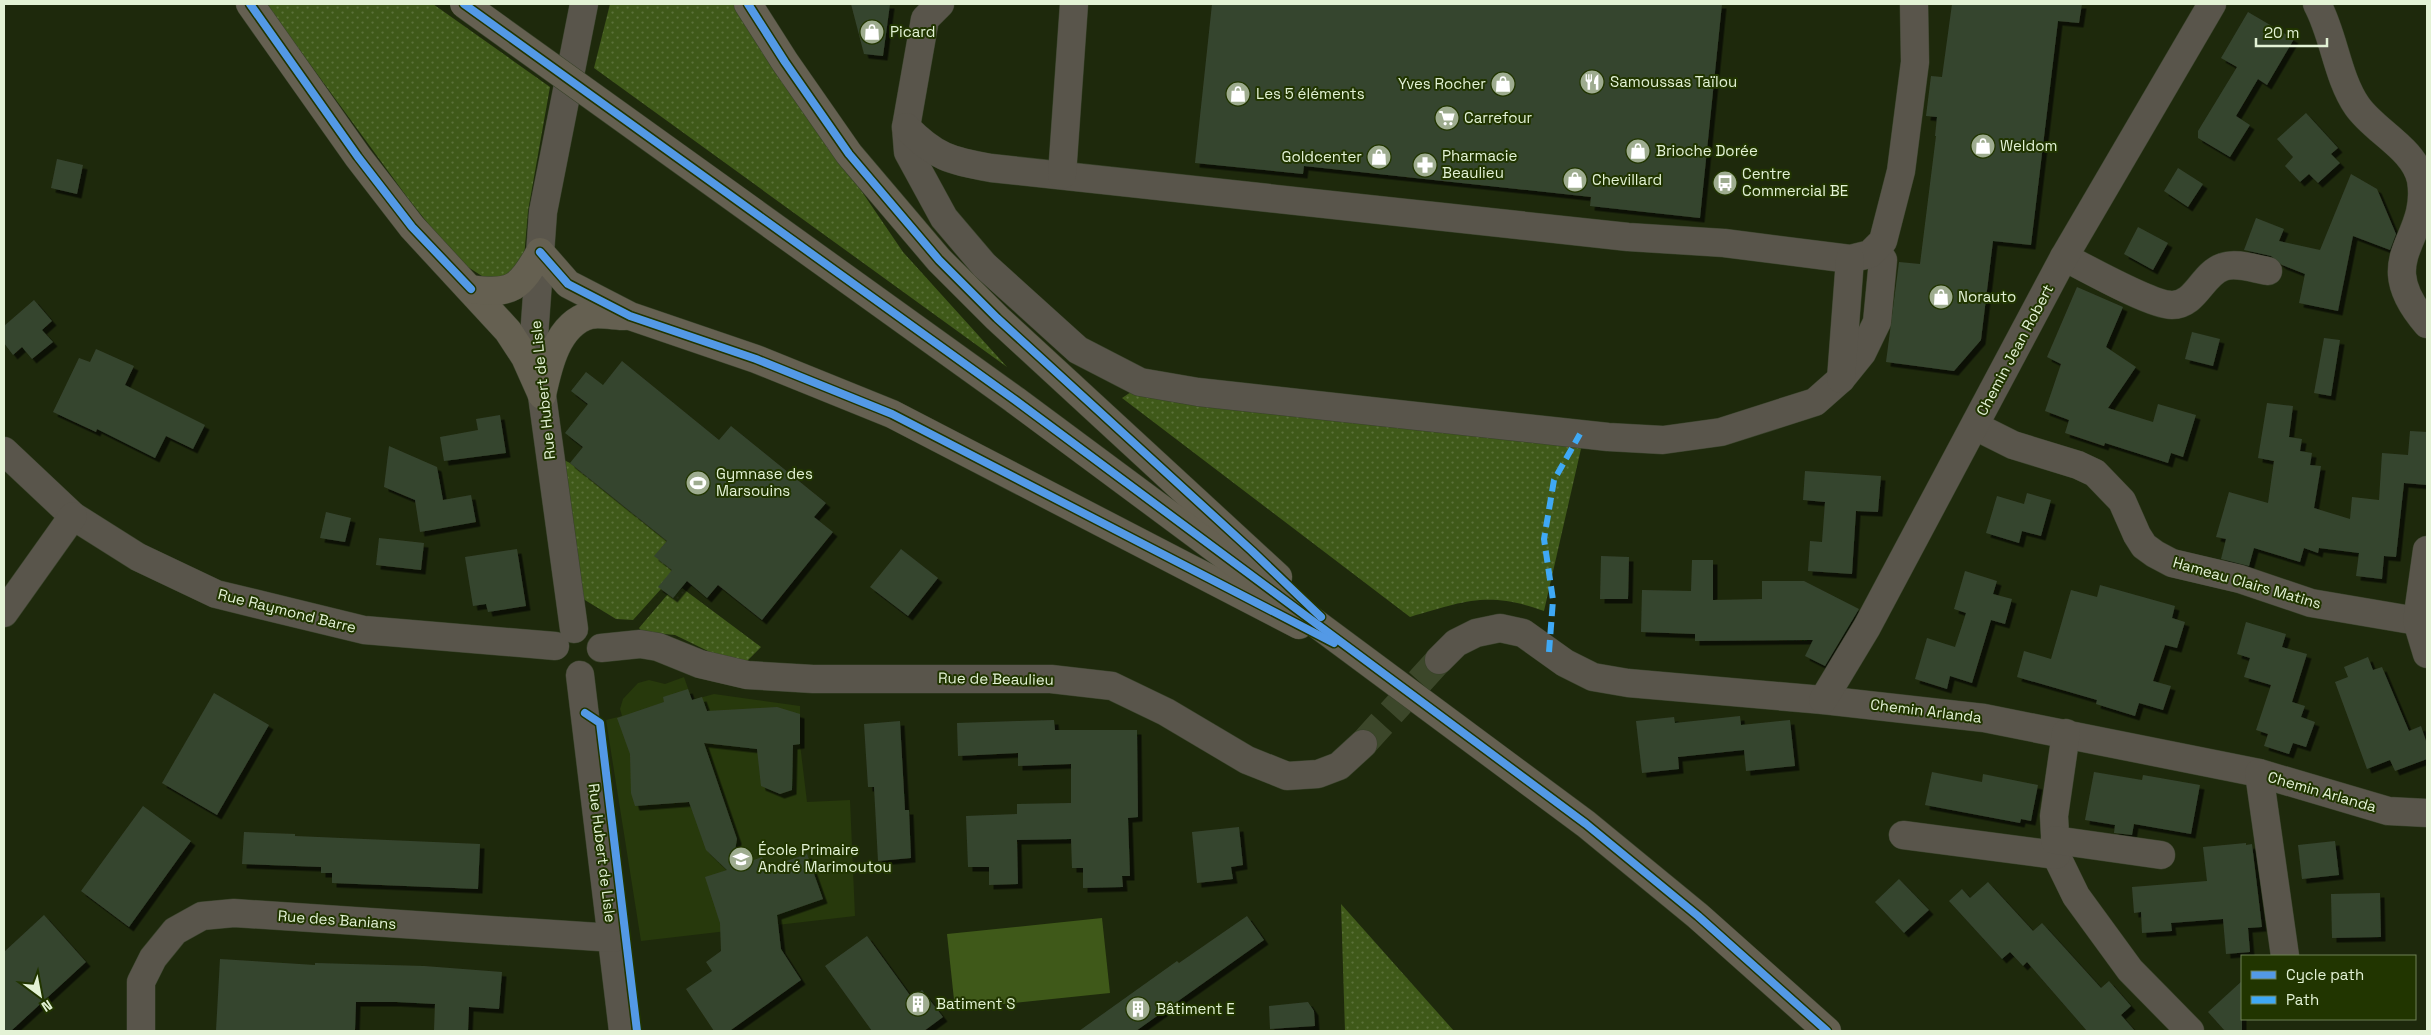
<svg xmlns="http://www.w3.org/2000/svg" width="2431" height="1035" font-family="'Space Grotesk',sans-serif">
  <defs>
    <pattern id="grass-dots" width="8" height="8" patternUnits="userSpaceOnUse" patternTransform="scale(1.25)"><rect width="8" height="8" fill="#3f5919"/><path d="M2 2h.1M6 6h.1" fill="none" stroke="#5b713a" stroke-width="1.8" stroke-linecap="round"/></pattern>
    <filter id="shadow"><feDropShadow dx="4.5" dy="4.5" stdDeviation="0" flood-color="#0009"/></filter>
  </defs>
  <rect width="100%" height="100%" fill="#1e290c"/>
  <polygon fill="#27390c" points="684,677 692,700 714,694 800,706 800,744 807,802 850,800 855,916 641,941 606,720 622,716 620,709 623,699 638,683 649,680 665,684"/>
  <g fill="url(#grass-dots)">
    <polygon points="266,4 433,4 550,87 528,211 524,258 519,275 485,278 457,260 407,197"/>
    <polygon points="610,4 734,4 903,252 1007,367 594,68"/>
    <path d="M1137,388L1583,440L1544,611C1488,591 1465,601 1410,617L1122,398Z"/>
    <polygon points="552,454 570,463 667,541 655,556 672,570 661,589 633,620 616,619 575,594"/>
    <polygon points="682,588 761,647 747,661 714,654 675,635 642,632 639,628 668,594 673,598"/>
    <polygon points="1341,904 1454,1031 1345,1031"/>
  </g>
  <polygon fill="#3f5919" points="1102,918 1110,993 955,1009 947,934"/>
  <g fill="#36442f" filter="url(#shadow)">
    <polygon points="851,4 890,4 883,56 864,54"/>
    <polygon points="1212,4 1722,4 1700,218 1590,206 1591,197 1304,166 1303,174 1195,163"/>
    <polygon points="1952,4 2082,4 2079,23 2058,21 2031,245 1993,241 1981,340 1954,371 1886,362 1899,262 1920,264 1936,136 1935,136 1937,117 1926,116 1931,76 1942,77"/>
    <polygon points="2248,12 2294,39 2267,85 2258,79 2236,116 2250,125 2230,157 2198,138 2198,131 2237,67 2221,58"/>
    <polygon points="2306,113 2338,148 2331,154 2340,163 2318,183 2309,174 2300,182 2285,166 2293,157 2277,139"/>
    <polygon points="57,159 83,165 77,194 51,188"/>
    <polygon points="2178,168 2203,184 2188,207 2164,191"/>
    <polygon points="2351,174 2377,189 2396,234 2390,250 2353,236 2338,311 2299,303 2305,274 2282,265 2271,256 2244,250 2256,218 2284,229 2279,241 2320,250"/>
    <polygon points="2138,227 2168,243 2153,270 2124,254"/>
    <polygon points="2077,287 2123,307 2106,347 2136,367 2108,408 2153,422 2158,404 2196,415 2183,457 2171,453 2168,463 2105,443 2104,446 2065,433 2069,420 2045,411 2061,364 2047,357"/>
    <polygon points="34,300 52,321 42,330 53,342 32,359 22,347 13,355 4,343 4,326"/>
    <polygon points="2192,332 2220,339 2213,366 2185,359"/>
    <polygon points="2324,338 2340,340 2331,396 2314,393"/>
    <polygon points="96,349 134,366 125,385 205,425 193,449 166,436 155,458 97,429 96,432 53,412 79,358 90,362"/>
    <polygon points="622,361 719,440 731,426 826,503 814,517 833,532 762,620 718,585 707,598 687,581 673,598 658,587 672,570 654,556 667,541 570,463 583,447 565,433 588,404 571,391 586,372 603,385"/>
    <polygon points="2267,403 2293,406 2289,437 2302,439 2300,451 2312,453 2310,465 2321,466 2314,508 2350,519 2352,497 2379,500 2382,453 2408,455 2410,431 2427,432 2427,485 2404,483 2396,557 2384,556 2382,579 2356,576 2359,553 2319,548 2318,553 2304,548 2300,562 2254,548 2249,566 2221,559 2226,539 2216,537 2229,492 2268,503 2274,461 2258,458"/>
    <polygon points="500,415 506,453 444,461 440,437 478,430 476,419"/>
    <polygon points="389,446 437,467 443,500 471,495 476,522 420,532 415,500 384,487"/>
    <polygon points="1805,471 1881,476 1878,512 1856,511 1852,574 1808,571 1810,541 1822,542 1825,502 1803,500"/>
    <polygon points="2027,493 2051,500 2041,536 2022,531 2019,543 1986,533 1997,496 2024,504"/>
    <polygon points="326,512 351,518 345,542 320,538"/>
    <polygon points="379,538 424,543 421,570 376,565"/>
    <polygon points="517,549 526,606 488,612 486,604 473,606 465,557"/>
    <polygon points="901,549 938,578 908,616 870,587"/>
    <polygon points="1601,556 1629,557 1628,599 1600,599"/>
    <polygon points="1692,560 1713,560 1713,600 1762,599 1762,581 1804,581 1859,609 1825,666 1805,656 1813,640 1695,641 1695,634 1641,632 1642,590 1691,591"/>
    <polygon points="1965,571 1997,581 1993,594 2012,599 2005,624 1991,620 1972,683 1950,676 1947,689 1915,679 1927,638 1955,647 1966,613 1954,609"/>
    <polygon points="2100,585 2175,606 2172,618 2185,622 2177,648 2165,645 2153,681 2171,686 2163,710 2139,703 2135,716 2096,704 2097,700 2017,677 2024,651 2051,659 2071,590 2097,597"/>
    <polygon points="2246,622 2286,634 2282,647 2307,654 2292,702 2305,706 2301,717 2315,722 2306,747 2293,743 2289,754 2264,746 2268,734 2256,730 2271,685 2244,677 2250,658 2237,654"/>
    <polygon points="2368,657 2373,670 2382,667 2409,731 2421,726 2427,744 2427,759 2395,771 2390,760 2367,769 2335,682 2348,677 2344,667"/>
    <polygon points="688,689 692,700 702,697 707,711 777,707 800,714 800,744 793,745 792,790 780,794 761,786 757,749 704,743 737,839 732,868 762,857 766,868 807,854 823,899 777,915 781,949 801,980 731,1030 724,1031 714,1031 686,989 712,971 706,962 721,951 720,923 705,877 727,870 706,850 689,802 635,806 631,793 630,754 617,718 664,702 663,697"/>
    <polygon points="214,693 269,725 217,815 162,783"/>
    <polygon points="1740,716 1741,725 1790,720 1795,766 1746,771 1744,750 1678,757 1679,769 1642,773 1636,721 1674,717 1675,723"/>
    <polygon points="1054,720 1055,730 1137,730 1138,817 1128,818 1130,876 1122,876 1123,887 1083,888 1083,868 1072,868 1071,839 1017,840 1018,884 989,885 989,867 968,867 966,816 1017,814 1017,804 1071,803 1071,764 1018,766 1018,753 958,756 957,723"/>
    <polygon points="900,721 905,810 909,810 911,858 878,861 874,787 868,787 864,724"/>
    <polygon points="1932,772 1982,782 1983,774 2038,785 2031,821 2021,819 2020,823 1925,805"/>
    <polygon points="2094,772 2142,780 2143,775 2200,785 2191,834 2134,824 2132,835 2114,833 2115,825 2085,820"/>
    <polygon points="143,806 191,841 129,927 81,891"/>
    <polygon points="1239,827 1243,865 1231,867 1233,879 1197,883 1192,832"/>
    <polygon points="244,832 295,834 295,836 480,844 478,889 332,883 332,873 321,873 321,867 242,864"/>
    <polygon points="2335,841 2339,875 2302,879 2298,845"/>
    <polygon points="2246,843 2246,845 2252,844 2262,927 2248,928 2250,952 2226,954 2223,919 2171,923 2172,931 2142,933 2141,912 2134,913 2132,887 2207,881 2203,847"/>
    <polygon points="1899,879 1929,910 1904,933 1875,902"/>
    <polygon points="1988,882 2033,931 2042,923 2101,988 2109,981 2131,1006 2121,1015 2135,1031 2087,1031 2027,962 2023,966 2010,952 2002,959 1949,901 1962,889 1970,898"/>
    <polygon points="2380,893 2381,937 2332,938 2331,894"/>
    <polygon points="44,915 86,962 11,1031 4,1031 4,952"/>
    <polygon points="1247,916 1264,940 1136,1031 1079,1031 1177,961 1179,963"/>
    <polygon points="867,936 912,998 922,990 943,1017 924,1031 872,1031 825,966"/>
    <polygon points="220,959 315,965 315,963 424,966 502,972 499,1009 469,1007 468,1031 434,1031 435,1004 396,1002 356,1002 355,1031 216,1031"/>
    <polygon points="2242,981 2242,1031 2225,1031 2208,1012"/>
    <polygon points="1308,1002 1314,1011 1315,1026 1270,1029 1269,1006"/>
  </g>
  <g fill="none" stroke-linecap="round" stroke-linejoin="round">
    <polyline stroke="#3c472a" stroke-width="28" stroke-dasharray="28 14" stroke-linecap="butt" points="1363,744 1439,660"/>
    <defs>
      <g id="minor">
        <polyline points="940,4 925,19 906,127 908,152 944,218 984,265 1078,350 1140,382 1198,392 1608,437 1663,440 1721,432 1815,402 1841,379 1862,353 1877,322 1883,260 1876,249"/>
        <path d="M2317,4C2334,35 2337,77 2357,106C2375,132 2414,148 2421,180C2431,242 2369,257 2427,324"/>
        <path d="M906,127C935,157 951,161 991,168L1628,237L1724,243L1850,259L1870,254L1883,241L1901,171L1915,62L1914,4"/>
        <polyline points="1062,175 1074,4"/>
        <path d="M2064,257C2086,268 2151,305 2172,305C2196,305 2202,274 2223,267C2236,262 2255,269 2268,271"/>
        <polyline points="1841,379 1850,259"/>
        <polyline points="1975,426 2013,445 2078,465 2095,473 2122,501 2137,535 2144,546 2155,554 2172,563 2240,579 2311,603 2417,621 2427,620"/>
        <polyline points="4,451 73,516 138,557 216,594 364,630 555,646"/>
        <polyline points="2427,550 2417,621 2427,654"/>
        <polyline points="4,613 73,516"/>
        <polyline points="574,629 534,337 543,212 584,4"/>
        <polyline points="601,648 640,644 658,647 700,664 747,675 813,679 1051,679 1112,686 1166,712 1247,760 1287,776 1318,774 1339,766 1363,744"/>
        <polyline points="1439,660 1456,643 1476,633 1500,628 1523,633 1565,663 1593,677 1628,683 1823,700 1984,718 2259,773 2388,811 2427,813"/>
        <polyline points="580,675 623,1031"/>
        <polyline points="1823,700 1867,627 2064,257 2212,4"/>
        <polyline points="2066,733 2054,816 2056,855 2076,896 2130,970 2190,1031"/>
        <polyline points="2259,773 2285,956"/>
        <polyline points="1903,835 2056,855"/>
        <polyline points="2055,840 2161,855"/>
        <polyline points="141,1031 141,982 153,958 175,931 202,916 234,913 614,938"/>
      </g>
      <g id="highway">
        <polyline points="250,4 358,157 412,227 508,331 525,357 542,395"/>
        <polyline points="748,4 785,62 849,154 939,260 997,318 1278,577"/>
        <path d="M471,289C512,295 520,288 540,252L568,284L630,316L756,359L892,414L1299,625"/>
        <path d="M542,395C548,367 557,324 590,315C600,313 615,316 625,316"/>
        <polyline points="1015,400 1586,824 1698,916 1827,1031"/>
      </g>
    </defs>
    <use href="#minor" stroke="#39432b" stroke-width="29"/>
    <use href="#highway" stroke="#39432b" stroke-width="29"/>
    <use href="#minor" stroke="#59554b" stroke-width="28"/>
    <use href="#highway" stroke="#656051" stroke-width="28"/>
    <defs>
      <polyline id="highway-bridge" points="464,4 1015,400"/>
    </defs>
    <use href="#highway-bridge" stroke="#39432b" stroke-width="29" stroke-linecap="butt"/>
    <use href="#highway-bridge" stroke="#656051" stroke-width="28"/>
    <polyline stroke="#3fa9f5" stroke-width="6" stroke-dasharray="12 6" stroke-linecap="butt" points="1549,652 1553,600 1544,539 1554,480 1580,434"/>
    <defs>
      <g id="cycleway">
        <polyline points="250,4 358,157 412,227 471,289"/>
        <polyline points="464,4 1015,400 1586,824 1698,916 1827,1031"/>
        <polyline points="748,4 785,62 849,154 939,260 997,318 1252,551 1321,617"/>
        <polyline points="540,252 568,284 630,316 756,359 892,414 1334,643"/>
        <polyline points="585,713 600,723 637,1031"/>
      </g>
    </defs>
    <use href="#cycleway" stroke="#213500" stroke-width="11"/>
    <use href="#cycleway" stroke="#5399e6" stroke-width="8"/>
  </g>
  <defs>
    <symbol id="shop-disc" viewBox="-11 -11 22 22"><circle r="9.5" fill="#9eac8f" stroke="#213500"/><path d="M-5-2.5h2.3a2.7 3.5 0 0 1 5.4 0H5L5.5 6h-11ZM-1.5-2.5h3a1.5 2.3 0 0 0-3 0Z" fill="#fff"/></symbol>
    <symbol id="restaurant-disc" viewBox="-11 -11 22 22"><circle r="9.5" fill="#9eac8f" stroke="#213500"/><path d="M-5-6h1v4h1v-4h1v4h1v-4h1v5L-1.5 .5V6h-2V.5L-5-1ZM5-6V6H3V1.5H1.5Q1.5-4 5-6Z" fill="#fff"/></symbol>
    <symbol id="supermarket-disc" viewBox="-11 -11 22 22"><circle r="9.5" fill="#9eac8f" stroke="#213500"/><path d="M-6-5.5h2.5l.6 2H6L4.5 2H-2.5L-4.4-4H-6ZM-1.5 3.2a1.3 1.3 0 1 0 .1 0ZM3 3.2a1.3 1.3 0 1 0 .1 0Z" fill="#fff"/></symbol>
    <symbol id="pharmacy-disc" viewBox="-11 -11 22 22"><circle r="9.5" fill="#9eac8f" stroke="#213500"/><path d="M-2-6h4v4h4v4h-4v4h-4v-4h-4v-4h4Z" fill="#fff"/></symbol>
    <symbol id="bus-disc" viewBox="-11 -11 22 22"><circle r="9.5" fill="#9eac8f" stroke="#213500"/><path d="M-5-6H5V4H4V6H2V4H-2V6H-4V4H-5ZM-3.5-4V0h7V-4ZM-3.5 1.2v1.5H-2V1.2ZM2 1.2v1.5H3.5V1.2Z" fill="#fff"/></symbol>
    <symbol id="stadium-disc" viewBox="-11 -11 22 22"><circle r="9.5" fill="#9eac8f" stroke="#213500"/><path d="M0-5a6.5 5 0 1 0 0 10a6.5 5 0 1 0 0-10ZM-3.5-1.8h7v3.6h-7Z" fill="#fff"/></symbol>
    <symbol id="school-disc" viewBox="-11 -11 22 22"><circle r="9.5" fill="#9eac8f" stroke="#213500"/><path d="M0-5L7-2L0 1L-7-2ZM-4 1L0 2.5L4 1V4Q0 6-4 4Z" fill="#fff"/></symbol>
    <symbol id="building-disc" viewBox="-11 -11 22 22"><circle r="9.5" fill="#9eac8f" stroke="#213500"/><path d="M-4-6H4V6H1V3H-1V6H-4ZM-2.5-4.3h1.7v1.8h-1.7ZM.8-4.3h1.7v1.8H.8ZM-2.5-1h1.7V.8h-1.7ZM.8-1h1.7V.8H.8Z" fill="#fff"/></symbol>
  </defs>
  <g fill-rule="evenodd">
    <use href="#shop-disc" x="858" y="18" width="28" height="28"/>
    <use href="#restaurant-disc" x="1578" y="68" width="28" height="28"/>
    <use href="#shop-disc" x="1489" y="70" width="28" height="28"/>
    <use href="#shop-disc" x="1224" y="80" width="28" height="28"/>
    <use href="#supermarket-disc" x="1433" y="104" width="28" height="28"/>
    <use href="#shop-disc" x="1969" y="132" width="28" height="28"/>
    <use href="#shop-disc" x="1624" y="137" width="28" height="28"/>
    <use href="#shop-disc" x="1365" y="143" width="28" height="28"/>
    <use href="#pharmacy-disc" x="1411" y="151" width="28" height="28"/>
    <use href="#shop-disc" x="1561" y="166" width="28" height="28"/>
    <use href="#bus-disc" x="1711" y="169" width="28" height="28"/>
    <use href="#shop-disc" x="1927" y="283" width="28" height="28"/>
    <use href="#stadium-disc" x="684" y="469" width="28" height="28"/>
    <use href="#school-disc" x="727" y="845" width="28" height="28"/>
    <use href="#building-disc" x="904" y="990" width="28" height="28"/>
    <use href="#building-disc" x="1124" y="995" width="28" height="28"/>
  </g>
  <g text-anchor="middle" stroke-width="4" stroke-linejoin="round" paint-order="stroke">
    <g font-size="15" fill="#e3f2d5" stroke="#213500" text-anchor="start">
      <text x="890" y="37">Picard</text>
      <text x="1610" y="87">Samoussas Taïlou</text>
      <text x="1486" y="89" text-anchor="end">Yves Rocher</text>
      <text x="1256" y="99">Les 5 éléments</text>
      <text x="1464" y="123">Carrefour</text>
      <text x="2000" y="151">Weldom</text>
      <text x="1656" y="156">Brioche Dorée</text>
      <text x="1442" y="161">Pharmacie<tspan x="1442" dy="17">Beaulieu</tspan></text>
      <text x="1362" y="162" text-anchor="end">Goldcenter</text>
      <text x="1742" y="179">Centre<tspan x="1742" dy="17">Commercial BE</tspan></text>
      <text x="1592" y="185">Chevillard</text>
      <text x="1958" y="302">Norauto</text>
      <text x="716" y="479">Gymnase des<tspan x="716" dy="17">Marsouins</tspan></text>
      <text x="758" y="855">École Primaire<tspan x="758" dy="17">André Marimoutou</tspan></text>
      <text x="936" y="1009">Batiment S</text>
      <text x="1156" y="1014">Bâtiment E</text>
    </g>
    <g font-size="15" fill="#e3f2d5" stroke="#213500">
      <text transform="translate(2015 350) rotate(-62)" y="5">Chemin Jean Robert</text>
      <text transform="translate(543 390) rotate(-96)" y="5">Rue Hubert de Lisle</text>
      <text transform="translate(2247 583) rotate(16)" y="5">Hameau Clairs Matins</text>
      <text transform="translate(287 611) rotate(14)" y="5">Rue Raymond Barre</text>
      <text transform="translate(996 679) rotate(1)" y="5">Rue de Beaulieu</text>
      <text transform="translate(1926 711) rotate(7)" y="5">Chemin Arlanda</text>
      <text transform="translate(2322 792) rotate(16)" y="5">Chemin Arlanda</text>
      <text transform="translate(602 853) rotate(83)" y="5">Rue Hubert de Lisle</text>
      <text transform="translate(337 920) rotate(4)" y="5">Rue des Banians</text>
    </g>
  </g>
  <rect width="2431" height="1035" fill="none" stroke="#e3f2d5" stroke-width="10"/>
  <rect x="2241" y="955" width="175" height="65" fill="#213500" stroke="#6f8155"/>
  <rect x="2251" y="971" width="25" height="8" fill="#5399e6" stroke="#6f8155"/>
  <text x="2286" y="980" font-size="15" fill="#e3f2d5">Cycle path</text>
  <rect x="2251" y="996" width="25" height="8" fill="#3fa9f5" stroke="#6f8155"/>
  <text x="2286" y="1005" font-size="15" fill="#e3f2d5">Path</text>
  <g transform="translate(40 995) rotate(148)" stroke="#213500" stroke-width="4" paint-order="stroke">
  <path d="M0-4L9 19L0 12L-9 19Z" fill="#e3f2d5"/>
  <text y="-8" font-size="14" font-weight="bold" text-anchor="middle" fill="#e3f2d5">N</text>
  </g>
  <path d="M2256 38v8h71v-8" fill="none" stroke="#e3f2d5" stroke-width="2.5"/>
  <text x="2264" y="38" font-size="15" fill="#e3f2d5" stroke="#213500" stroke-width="4" paint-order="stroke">20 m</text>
</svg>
